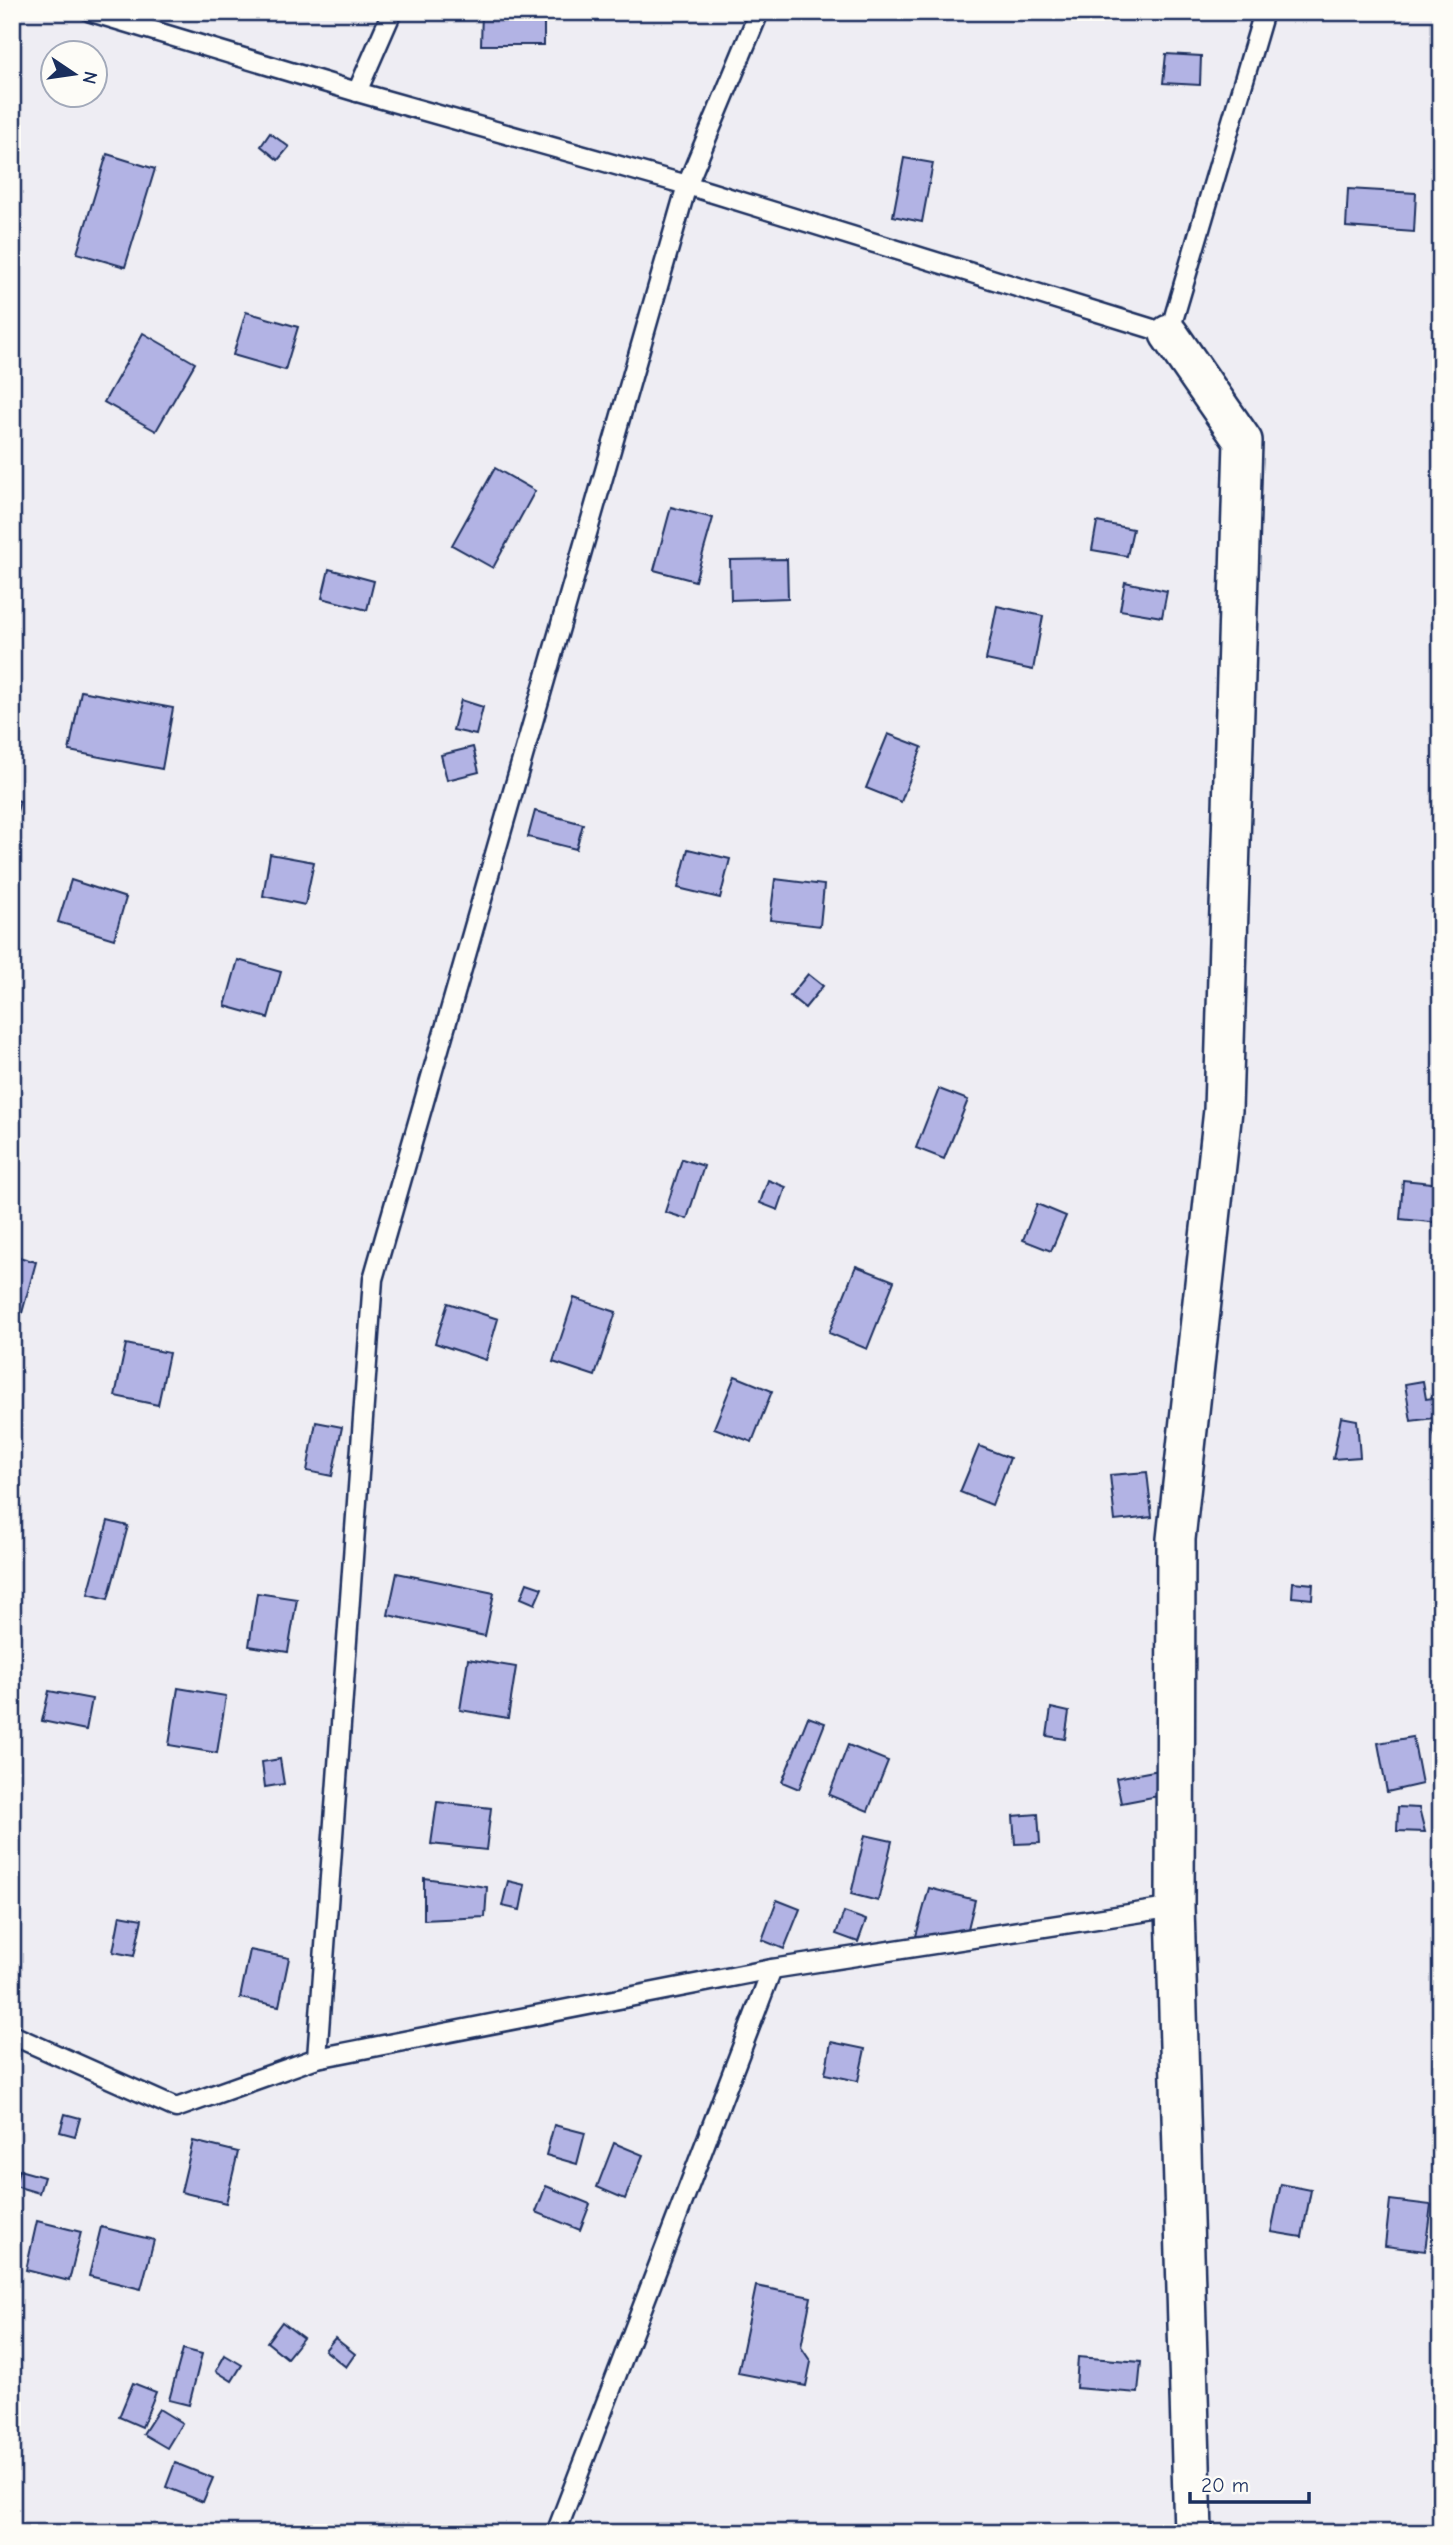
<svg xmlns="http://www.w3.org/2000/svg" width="1453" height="2545" font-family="'Comic Neue',sans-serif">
  <rect width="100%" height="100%" fill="#eeedf3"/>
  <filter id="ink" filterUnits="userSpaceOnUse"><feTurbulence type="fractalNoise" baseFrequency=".0143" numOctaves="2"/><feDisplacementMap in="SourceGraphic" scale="14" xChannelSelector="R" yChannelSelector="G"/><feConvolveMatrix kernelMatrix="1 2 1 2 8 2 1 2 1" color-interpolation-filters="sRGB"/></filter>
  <g filter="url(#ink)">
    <g fill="#b2b3e4" stroke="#1b2f5e" stroke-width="2">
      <polygon points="482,12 544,12 544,45 481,45"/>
      <polygon points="1166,54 1201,56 1200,85 1163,83"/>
      <polygon points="270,133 289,147 278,160 261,146"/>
      <polygon points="107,154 155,169 125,267 77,253"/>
      <polygon points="904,158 933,163 922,222 893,216"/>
      <polygon points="1348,189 1416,193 1414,232 1346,227"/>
      <polygon points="246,312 298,327 285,370 233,355"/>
      <polygon points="143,333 195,363 156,431 104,402"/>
      <polygon points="495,468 535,491 493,568 452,545"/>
      <polygon points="671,507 713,518 695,581 654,570"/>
      <polygon points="1097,522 1133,529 1127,556 1092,550"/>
      <polygon points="787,559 788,598 731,600 730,560"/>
      <polygon points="329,569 374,581 367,610 322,598"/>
      <polygon points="1125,582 1167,591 1162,617 1120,610"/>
      <polygon points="997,606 1043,616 1033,670 986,660"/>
      <polygon points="81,691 173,708 162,769 69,751"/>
      <polygon points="461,700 483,707 476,735 453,730"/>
      <polygon points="888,734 922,747 901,802 866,788"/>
      <polygon points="473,747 479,772 447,780 441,755"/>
      <polygon points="12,799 20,801 12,829"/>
      <polygon points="535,811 583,824 576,849 528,837"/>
      <polygon points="688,849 730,859 720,898 678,888"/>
      <polygon points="270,854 314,862 305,905 263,896"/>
      <polygon points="775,879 824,885 820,926 770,920"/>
      <polygon points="71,880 126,898 114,939 58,922"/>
      <polygon points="238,960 281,972 268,1018 225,1006"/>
      <polygon points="808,974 823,986 805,1008 790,996"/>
      <polygon points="939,1089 968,1100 944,1159 916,1148"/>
      <polygon points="682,1159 704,1166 687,1219 665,1212"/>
      <polygon points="768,1180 786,1187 778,1210 760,1203"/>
      <polygon points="1403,1180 1441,1184 1441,1223 1400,1219"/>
      <polygon points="1037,1204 1066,1216 1051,1251 1023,1240"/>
      <polygon points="12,1255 36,1262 22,1313 12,1310"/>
      <polygon points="856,1266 894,1281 867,1349 829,1333"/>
      <polygon points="574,1298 616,1312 595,1376 553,1362"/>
      <polygon points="448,1303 498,1319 486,1360 435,1343"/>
      <polygon points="126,1344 169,1353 158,1405 115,1396"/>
      <polygon points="735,1376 772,1391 752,1442 714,1428"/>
      <polygon points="1423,1381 1426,1399 1441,1397 1441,1417 1411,1421 1405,1384"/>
      <polygon points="1341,1417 1357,1420 1360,1457 1333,1459"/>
      <polygon points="316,1422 342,1427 332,1476 307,1471"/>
      <polygon points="1441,1424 1441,1471 1440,1471 1433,1425"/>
      <polygon points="979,1446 1010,1458 992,1505 960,1492"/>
      <polygon points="1147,1472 1152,1517 1115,1521 1110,1475"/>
      <polygon points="108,1521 128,1526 108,1599 88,1594"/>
      <polygon points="397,1573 494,1593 485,1636 388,1615"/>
      <polygon points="1293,1582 1313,1584 1312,1599 1292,1597"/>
      <polygon points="527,1583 542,1588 535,1604 521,1598"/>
      <polygon points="257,1593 297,1599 288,1652 249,1646"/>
      <polygon points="468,1659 516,1667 508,1718 460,1710"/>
      <polygon points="178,1688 226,1696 217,1753 169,1745"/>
      <polygon points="49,1691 92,1699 86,1730 42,1721"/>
      <polygon points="1051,1708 1069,1712 1065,1739 1047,1736"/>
      <polygon points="808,1717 825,1723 799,1789 782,1782"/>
      <polygon points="1413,1737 1422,1784 1387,1792 1378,1743"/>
      <polygon points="848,1745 888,1761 868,1811 829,1795"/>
      <polygon points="280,1759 284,1784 265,1787 262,1762"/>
      <polygon points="1170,1768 1174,1793 1121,1803 1116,1778"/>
      <polygon points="437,1802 491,1808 486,1850 431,1844"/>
      <polygon points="1398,1807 1419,1808 1425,1832 1397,1831"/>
      <polygon points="1038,1814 1040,1843 1015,1844 1013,1816"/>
      <polygon points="865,1835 892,1841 878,1901 851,1894"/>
      <polygon points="424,1878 487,1887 485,1917 424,1920"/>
      <polygon points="508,1881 525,1885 520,1910 502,1906"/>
      <polygon points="929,1888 975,1900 963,1949 916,1936"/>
      <polygon points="777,1900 800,1909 784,1949 762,1940"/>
      <polygon points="844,1912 866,1920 858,1942 836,1934"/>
      <polygon points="120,1915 142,1919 134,1956 113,1952"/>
      <polygon points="250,1950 289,1958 279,2006 240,1998"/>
      <polygon points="831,2042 865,2049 858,2081 825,2074"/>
      <polygon points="65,2114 80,2118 75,2136 60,2132"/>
      <polygon points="554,2125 585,2133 577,2164 546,2155"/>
      <polygon points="193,2141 238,2152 226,2203 181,2192"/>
      <polygon points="614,2143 643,2155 625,2199 597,2187"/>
      <polygon points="19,2170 44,2177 39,2193 15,2186"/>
      <polygon points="1281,2184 1311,2190 1302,2237 1271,2232"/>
      <polygon points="546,2186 590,2204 580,2230 536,2212"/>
      <polygon points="1390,2200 1431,2205 1425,2251 1385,2246"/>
      <polygon points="37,2221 81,2232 69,2281 26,2270"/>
      <polygon points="101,2227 154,2240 141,2289 89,2276"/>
      <polygon points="756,2286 811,2297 801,2347 811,2362 806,2386 738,2373"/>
      <polygon points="282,2322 303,2338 287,2358 267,2342"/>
      <polygon points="335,2338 355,2354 346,2367 325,2350"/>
      <polygon points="183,2349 202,2354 189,2405 169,2400"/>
      <polygon points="225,2355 242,2365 232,2381 216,2371"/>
      <polygon points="1078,2357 1141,2362 1138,2393 1076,2388"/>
      <polygon points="133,2383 156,2392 142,2427 119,2417"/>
      <polygon points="159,2409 182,2423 167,2448 143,2434"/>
      <polygon points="175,2463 213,2478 203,2502 166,2487"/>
    </g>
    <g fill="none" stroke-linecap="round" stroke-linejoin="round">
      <defs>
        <g id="lane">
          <polyline points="91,12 357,92 687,185 1169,334 1264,12"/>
          <polyline points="357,92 392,12"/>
          <polyline points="12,2035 176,2108 317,2058 772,1969 1175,1907"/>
          <polyline points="317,2058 373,1279 687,185 759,12"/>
          <polyline points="556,2533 772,1969"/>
        </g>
        <polyline id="street" points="1169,334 1243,441 1223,1110 1176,1539 1175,1907 1193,2533"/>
      </defs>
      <use href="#lane" stroke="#1b2f5e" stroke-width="23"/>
      <use href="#street" stroke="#1b2f5e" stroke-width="42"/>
      <use href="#lane" stroke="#fdfcf7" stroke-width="18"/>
      <use href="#street" stroke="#fdfcf7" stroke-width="37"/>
    </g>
  </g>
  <rect width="1453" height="2545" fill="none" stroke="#fdfcf7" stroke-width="42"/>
  <rect x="21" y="21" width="1411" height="2503" fill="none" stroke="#1b2f5e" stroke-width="2.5" filter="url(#ink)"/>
  <g transform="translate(74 74) rotate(103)"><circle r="33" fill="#fdfcf7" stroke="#a3aaba" stroke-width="2"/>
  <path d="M0-5L12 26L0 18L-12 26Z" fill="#1b2f5e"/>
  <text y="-10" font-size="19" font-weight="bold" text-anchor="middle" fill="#1b2f5e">N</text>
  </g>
  <path d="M1190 2492v10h119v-10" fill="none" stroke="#1b2f5e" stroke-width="3.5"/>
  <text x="1201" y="2492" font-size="21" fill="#1b2f5e" stroke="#fdfcf7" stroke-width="5" paint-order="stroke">20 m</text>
</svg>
